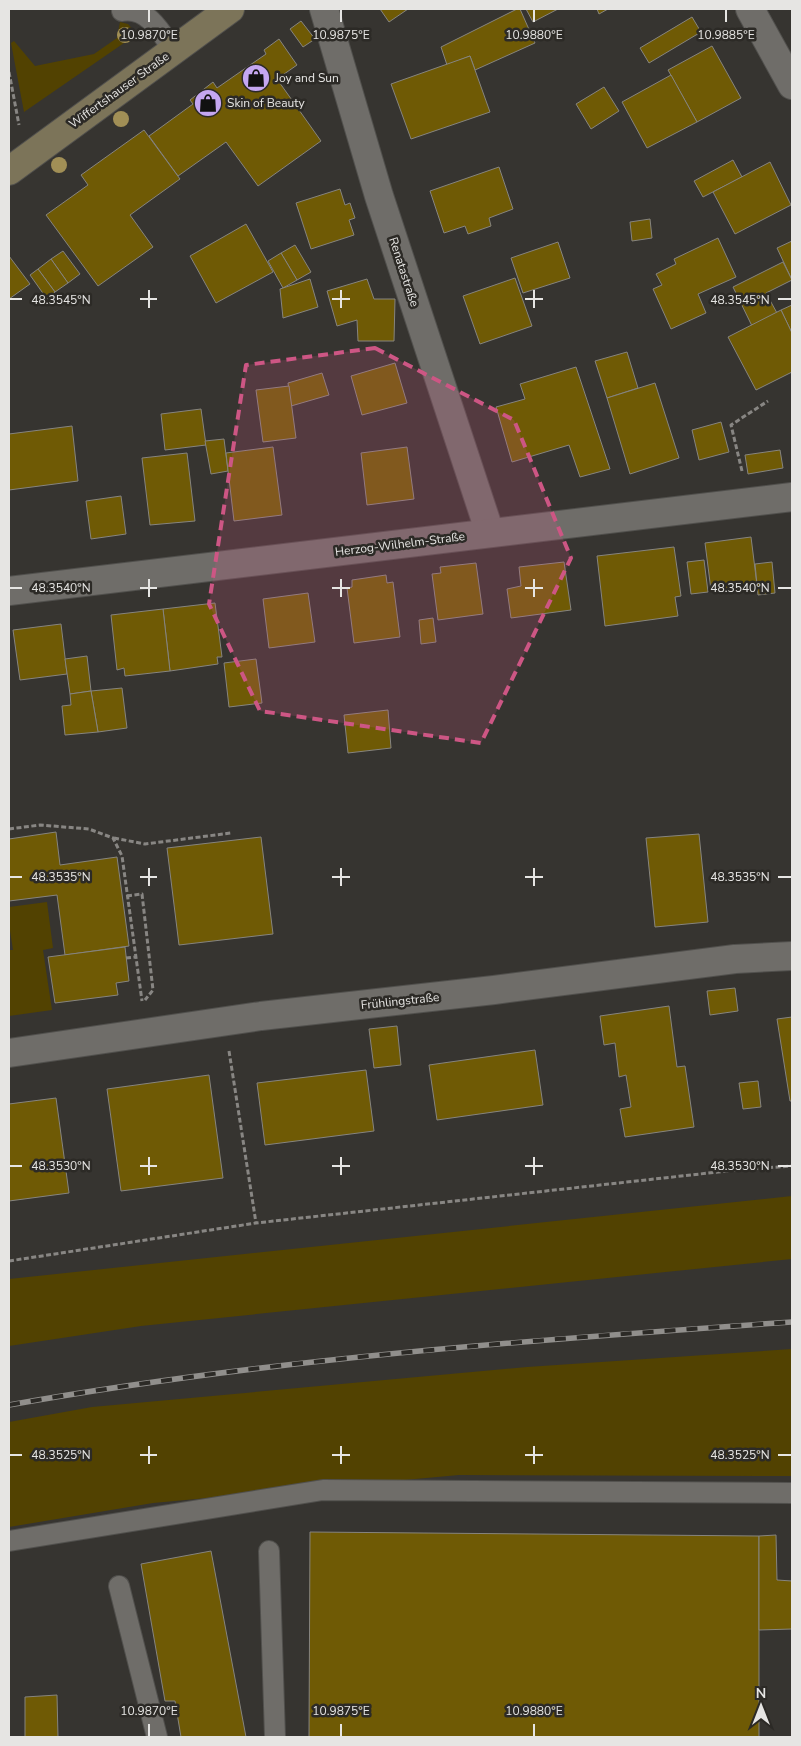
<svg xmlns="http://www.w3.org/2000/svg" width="801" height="1746" font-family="'Nunito Sans',sans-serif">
  <rect width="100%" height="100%" fill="#363430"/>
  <g fill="#524201">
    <polygon points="120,22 128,24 137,34 24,112 11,43 14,41 35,66 94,54 117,38"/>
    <polygon points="47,902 53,948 43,950 52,1010 9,1016 9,950 13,950 9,924 9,907"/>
    <polygon points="792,1196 792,1259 141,1326 9,1346 9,1279"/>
    <polygon points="792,1349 792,1476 459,1475 153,1503 9,1527 9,1422 92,1407 527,1367"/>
  </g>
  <g fill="#6f5a05" stroke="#86847f">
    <polygon points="380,9 408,9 389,22"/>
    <polygon points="517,9 520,9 535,43 475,70 470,56 447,65 441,47"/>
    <polygon points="526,9 558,9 533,22"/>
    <polygon points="597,9 608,9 599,14"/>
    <polygon points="692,17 701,32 649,63 640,48"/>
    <polygon points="301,21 315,39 303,47 290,29"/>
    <polygon points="279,39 297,65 277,79 321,141 258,186 226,142 178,176 149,136 193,104 190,100 213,82 217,88 266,54 264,50"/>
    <polygon points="712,46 741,98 697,122 668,70"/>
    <polygon points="470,56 490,112 411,139 391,84"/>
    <polygon points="671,75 697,122 647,148 622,102"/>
    <polygon points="604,87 619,111 591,129 576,104"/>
    <polygon points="144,130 180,179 130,215 153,247 98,286 46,215 88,185 81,175"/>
    <polygon points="733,160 742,177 703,197 694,181"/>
    <polygon points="770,162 791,205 735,234 713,192"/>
    <polygon points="499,167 513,209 489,218 491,226 468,234 465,226 444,233 430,191"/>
    <polygon points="340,189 345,205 350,203 355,218 349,220 354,235 311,249 296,203"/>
    <polygon points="650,219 652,238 632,241 630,222"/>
    <polygon points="246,224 273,272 216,303 190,256"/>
    <polygon points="718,238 736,277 698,294 706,313 671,329 653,289 662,285 656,274 676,264 674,259"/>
    <polygon points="792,241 792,280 777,248"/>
    <polygon points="558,242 570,278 523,293 511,258"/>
    <polygon points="295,245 311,272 297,280 281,253"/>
    <polygon points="63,251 80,274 68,283 51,259"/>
    <polygon points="281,253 297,280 283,288 268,261"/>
    <polygon points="9,256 30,284 9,299"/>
    <polygon points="51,259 68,283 55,292 38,269"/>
    <polygon points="783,262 792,280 766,293 777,313 752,326 733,287"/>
    <polygon points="38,269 55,292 47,299 30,275"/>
    <polygon points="515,278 532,326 480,344 463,296"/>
    <polygon points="310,279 318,307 283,318 280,289"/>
    <polygon points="367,279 374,299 395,299 394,341 358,341 357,320 337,326 327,291"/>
    <polygon points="792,305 792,333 781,310"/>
    <polygon points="781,310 792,333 792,372 756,390 728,337"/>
    <polygon points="627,352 638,388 607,398 595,361"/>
    <polygon points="395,363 407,403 362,415 351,376"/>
    <polygon points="576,367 610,469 580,477 569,445 512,462 496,407 525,399 520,384"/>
    <polygon points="322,373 329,395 291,406 288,383"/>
    <polygon points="655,383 679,458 630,474 607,398"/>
    <polygon points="289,386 296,438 263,442 256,390"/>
    <polygon points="201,409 206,445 165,450 161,414"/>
    <polygon points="721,422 729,452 699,460 692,430"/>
    <polygon points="72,426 78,481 9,490 9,434"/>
    <polygon points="224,439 228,471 211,474 205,441"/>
    <polygon points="273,447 282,515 234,521 226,453"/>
    <polygon points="407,447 414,499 367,505 361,453"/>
    <polygon points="780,450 783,468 748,474 745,455"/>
    <polygon points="187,453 195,521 150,525 142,458"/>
    <polygon points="121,496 126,534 91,539 86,501"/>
    <polygon points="751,537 757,585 711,590 705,543"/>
    <polygon points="674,547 681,596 675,597 678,616 605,626 597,556"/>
    <polygon points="704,560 708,592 691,594 687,562"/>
    <polygon points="564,562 571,610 511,618 507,589 521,586 519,567"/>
    <polygon points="772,562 775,593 758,595 755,564"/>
    <polygon points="476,563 483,614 438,620 432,574 441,573 440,567"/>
    <polygon points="386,575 387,583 393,582 400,637 354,643 347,588 352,587 352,580"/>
    <polygon points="308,593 315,642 269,648 263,599"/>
    <polygon points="215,603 222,657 217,657 218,664 170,671 163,609"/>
    <polygon points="163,609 170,671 125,676 124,668 117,670 111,615"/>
    <polygon points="433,618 436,642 421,644 419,620"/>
    <polygon points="61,624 67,674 20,680 13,630"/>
    <polygon points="87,656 91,691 70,694 65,659"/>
    <polygon points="256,659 262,703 229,707 224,663"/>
    <polygon points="122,688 127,728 98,732 91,691"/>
    <polygon points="91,691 98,732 65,735 62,706 71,705 70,694"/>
    <polygon points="388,710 391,748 348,753 344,715"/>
    <polygon points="56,832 60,865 117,857 129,946 65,955 57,895 9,901 9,839"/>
    <polygon points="699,834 708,922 655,927 646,838"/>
    <polygon points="261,837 273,934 179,945 167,848"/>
    <polygon points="125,947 129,981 116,983 118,995 55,1003 48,957"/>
    <polygon points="735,988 738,1011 710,1015 707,991"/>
    <polygon points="669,1006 677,1067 685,1066 694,1127 625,1137 620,1109 631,1107 626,1075 619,1077 615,1043 604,1045 600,1016"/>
    <polygon points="792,1017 792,1101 790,1101 777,1019"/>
    <polygon points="397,1026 401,1065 374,1068 369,1029"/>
    <polygon points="535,1050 543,1105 437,1120 429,1065"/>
    <polygon points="366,1070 374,1131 265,1145 257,1083"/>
    <polygon points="209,1075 223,1178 121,1191 107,1089"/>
    <polygon points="758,1081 761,1107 743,1109 739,1083"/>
    <polygon points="56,1098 69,1193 9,1201 9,1104"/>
    <polygon points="310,1532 759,1536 759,1737 309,1737"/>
    <polygon points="776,1535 777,1580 792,1581 792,1629 759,1630 759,1536"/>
    <polygon points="211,1551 246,1737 181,1737 175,1701 165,1701 141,1564"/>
    <polygon points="57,1695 58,1737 25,1737 25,1697"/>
  </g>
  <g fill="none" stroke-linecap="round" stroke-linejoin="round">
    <defs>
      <g id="lane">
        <path d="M122,11C147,6 161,32 173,50"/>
        <polyline points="9,1541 323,1490 792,1493"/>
        <polyline points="269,1551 275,1737"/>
        <polyline points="119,1586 157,1737"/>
      </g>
      <g id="street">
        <polyline points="324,9 379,196 490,533"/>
        <polyline points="750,9 792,85"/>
        <polyline points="9,591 792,497"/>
        <polyline points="9,1053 261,1016 494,990 735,959 792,956"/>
      </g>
      <polyline id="secondary" points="9,171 230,9"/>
    </defs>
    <use href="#lane" stroke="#51504d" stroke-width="22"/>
    <use href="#street" stroke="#51504d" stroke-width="30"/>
    <use href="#secondary" stroke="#51504d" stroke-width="30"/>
    <g stroke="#888683" stroke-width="3" stroke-dasharray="5 2.5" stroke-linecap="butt">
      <polyline points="9,72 19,125"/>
      <polyline points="742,471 731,425 768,401"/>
      <polyline points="9,829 40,825 89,829 113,838 122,856 142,1001"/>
      <polyline points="114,838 145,844 231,833"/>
      <polyline points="127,896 142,894 153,990 145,1000"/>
      <polyline points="126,958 135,957"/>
      <polyline points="229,1051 256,1223"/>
      <polyline points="9,1261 256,1223 736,1170 792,1166"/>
    </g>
    <use href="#lane" stroke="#6f6d69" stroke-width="20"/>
    <use href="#street" stroke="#6f6d69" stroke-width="28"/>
    <use href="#secondary" stroke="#7c7459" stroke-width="28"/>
    <defs>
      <path id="rail" d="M9,1405C268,1359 530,1340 792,1322"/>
    </defs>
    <use href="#rail" stroke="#918f8c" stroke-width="5.5"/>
    <use href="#rail" stroke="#2c2a26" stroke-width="4" stroke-dasharray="11" stroke-linecap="butt"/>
  </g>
  <g fill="#a18f56">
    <circle cx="125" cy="35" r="8"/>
    <circle cx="121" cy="119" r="8"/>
    <circle cx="59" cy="165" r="8"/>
  </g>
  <path fill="#cd5684" fill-opacity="0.2" stroke="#cd5684" stroke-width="4" stroke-dasharray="10 6" stroke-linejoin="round" d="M375,348L514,420L571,558L481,743L260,711L209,604L246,365Z"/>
  <path fill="none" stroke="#e6e5e3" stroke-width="2" d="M149,10V22M341,10V22M534,10V22M726,10V22M149,290V308M341,290V308M534,290V308M10,299H22M140,299H157M332,299H350M525,299H543M778,299H791M149,579V597M341,579V597M534,579V597M10,588H22M140,588H157M332,588H350M525,588H543M778,588H791M149,868V886M341,868V886M534,868V886M10,877H22M140,877H157M332,877H350M525,877H543M778,877H791M149,1157V1175M341,1157V1175M534,1157V1175M10,1166H22M140,1166H157M332,1166H350M525,1166H543M778,1166H791M149,1446V1464M341,1446V1464M534,1446V1464M10,1455H22M140,1455H157M332,1455H350M525,1455H543M778,1455H791M149,1724V1736M341,1724V1736M534,1724V1736"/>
  <defs>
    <symbol id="shop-disc" viewBox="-11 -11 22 22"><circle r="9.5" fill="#c5a7f1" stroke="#2c2a26"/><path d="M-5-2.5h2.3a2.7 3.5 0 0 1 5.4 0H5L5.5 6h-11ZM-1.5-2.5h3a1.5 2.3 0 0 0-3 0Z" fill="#111"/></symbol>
  </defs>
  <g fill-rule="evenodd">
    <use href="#shop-disc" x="240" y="62" width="32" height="32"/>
    <use href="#shop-disc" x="192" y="87" width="32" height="32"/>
  </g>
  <g text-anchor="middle" stroke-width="5" stroke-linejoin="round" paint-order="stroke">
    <g font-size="12" fill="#e6e5e3" stroke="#2c2a26" text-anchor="start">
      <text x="275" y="82">Joy and Sun</text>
      <text x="227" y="107">Skin of Beauty</text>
    </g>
    <g font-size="12" fill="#e6e5e3" stroke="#2c2a26">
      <text transform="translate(119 90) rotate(-36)" y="4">Wiffertshauser Straße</text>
      <text transform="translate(404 272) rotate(72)" y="4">Renatastraße</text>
      <text transform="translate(400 544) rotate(-7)" y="4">Herzog-Wilhelm-Straße</text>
      <text transform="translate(400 1001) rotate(-6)" y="4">Frühlingstraße</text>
    </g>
  </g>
  <g font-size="12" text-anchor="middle" fill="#e6e5e3" stroke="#2c2a26" stroke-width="5" stroke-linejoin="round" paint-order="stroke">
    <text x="149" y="39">10.9870°E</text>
    <text x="341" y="39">10.9875°E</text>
    <text x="534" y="39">10.9880°E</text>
    <text x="726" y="39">10.9885°E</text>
    <text x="61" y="304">48.3545°N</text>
    <text x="740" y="304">48.3545°N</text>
    <text x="61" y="592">48.3540°N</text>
    <text x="740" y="592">48.3540°N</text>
    <text x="61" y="881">48.3535°N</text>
    <text x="740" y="881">48.3535°N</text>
    <text x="61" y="1170">48.3530°N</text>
    <text x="740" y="1170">48.3530°N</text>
    <text x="61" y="1459">48.3525°N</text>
    <text x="740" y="1459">48.3525°N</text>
    <text x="149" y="1715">10.9870°E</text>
    <text x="341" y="1715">10.9875°E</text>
    <text x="534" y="1715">10.9880°E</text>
  </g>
  <rect width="801" height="1746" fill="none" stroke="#e6e5e3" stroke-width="20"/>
  <g transform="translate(761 1706)" stroke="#2c2a26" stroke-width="4" paint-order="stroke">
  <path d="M0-4L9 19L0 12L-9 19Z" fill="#e6e5e3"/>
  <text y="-8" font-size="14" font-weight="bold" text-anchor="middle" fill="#e6e5e3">N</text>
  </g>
</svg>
